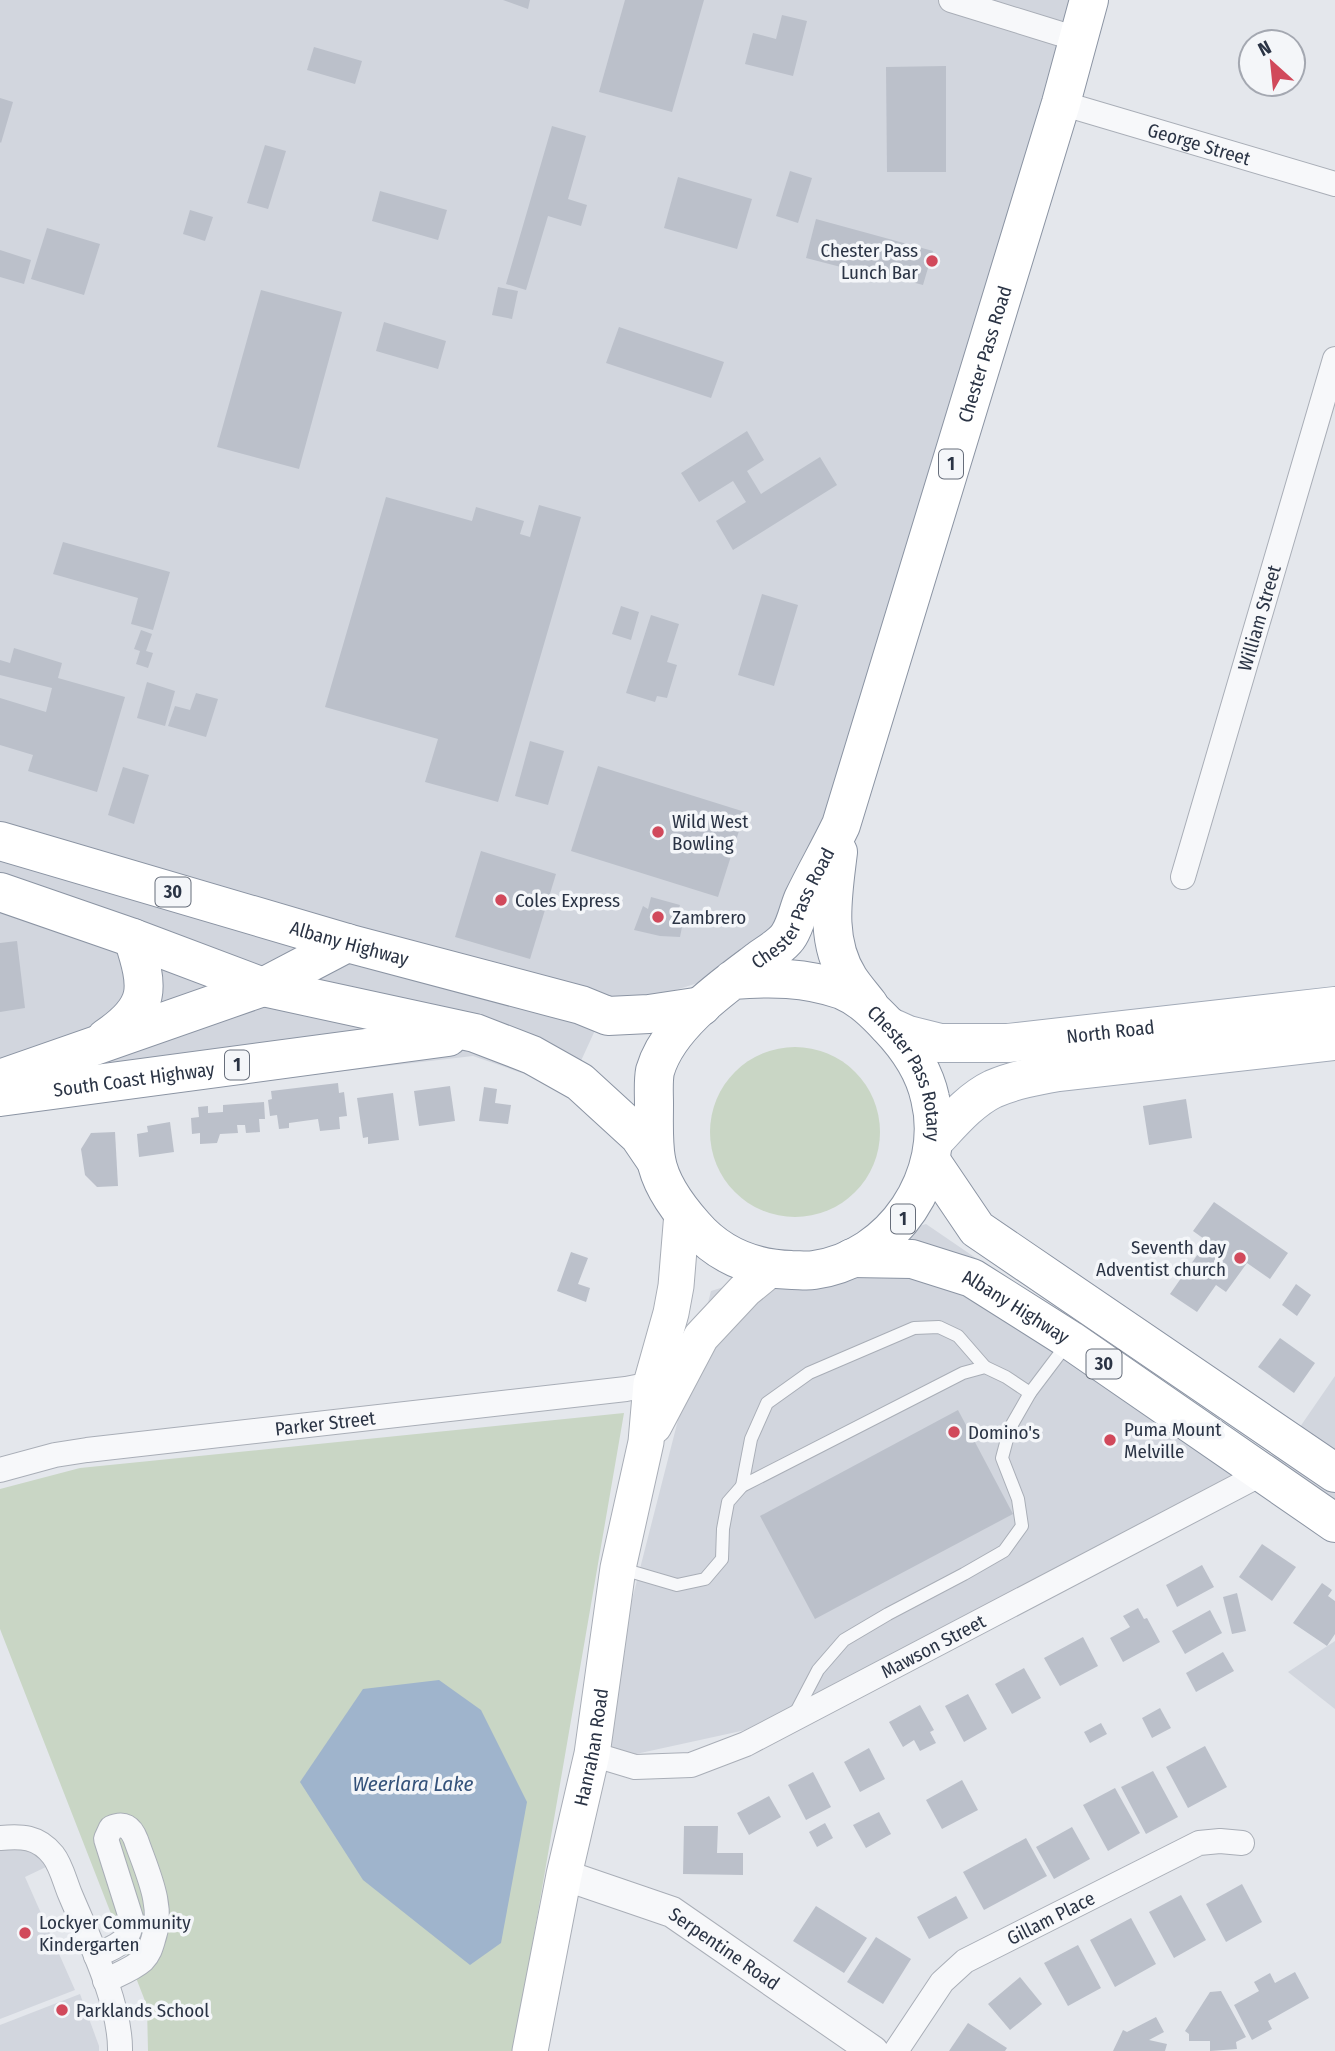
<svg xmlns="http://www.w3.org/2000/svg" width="1335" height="2051" font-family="'Fira Sans Condensed',sans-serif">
  <rect width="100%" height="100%" fill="#e4e7ec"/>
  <g fill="#d2d6de">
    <polygon points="0,0 1081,0 826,818 802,950 603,1013 568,1089 473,1056 0,1111"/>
    <polygon points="926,1224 1264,1455 1280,1456 1335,1376 1335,1503 1275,1462 792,1720 590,1764 711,1291"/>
    <polygon points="1335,1641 1335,1709 1288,1672"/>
    <polygon points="31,1845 48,1866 25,1877 75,1990 0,2019 0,1846"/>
    <polygon points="80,1994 99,2046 99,2051 0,2051 0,2025"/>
  </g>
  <g fill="#c9d6c5">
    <circle cx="795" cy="1132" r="85"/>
    <polygon points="624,1413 514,2051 148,2051 147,2006 0,1629 0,1489 80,1468"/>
  </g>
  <polygon fill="#9fb4cc" points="439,1680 481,1710 527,1802 501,1943 470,1965 363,1880 300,1782 363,1689"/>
  <g fill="#bbc0ca">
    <polygon points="503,0 530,0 528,9"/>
    <polygon points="625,0 704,0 672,112 599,92"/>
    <polygon points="782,15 807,21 793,76 745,64 753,33 776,39"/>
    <polygon points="314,47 362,61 355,84 307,70"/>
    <polygon points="946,66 946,172 887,172 886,67"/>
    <polygon points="0,98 13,102 1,143 0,142"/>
    <polygon points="552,126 586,136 568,199 587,205 581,226 548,216 526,290 506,284"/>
    <polygon points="265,145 286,151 268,209 247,203"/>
    <polygon points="790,171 812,178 798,223 776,216"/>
    <polygon points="678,177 752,199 737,249 664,228"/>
    <polygon points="380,191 447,210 438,240 372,221"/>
    <polygon points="190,210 213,217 205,241 183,234"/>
    <polygon points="816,219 933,251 923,285 869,271 868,274 806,258"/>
    <polygon points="47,228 100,244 84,295 31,279"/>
    <polygon points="0,250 31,260 24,284 0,277"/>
    <polygon points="498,287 518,291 512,319 492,315"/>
    <polygon points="261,290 342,312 299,469 217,447"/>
    <polygon points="384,322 446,341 438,369 376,351"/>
    <polygon points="619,327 724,362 711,398 606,363"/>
    <polygon points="747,431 764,460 747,471 761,494 820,457 837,485 733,550 716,521 746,502 733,481 699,502 681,473"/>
    <polygon points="386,497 472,521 476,507 524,521 520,534 530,537 539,505 581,517 498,802 425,782 438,739 325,707"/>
    <polygon points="63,542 170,572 153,630 131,624 138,598 53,574"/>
    <polygon points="762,594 798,605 774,686 738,675"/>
    <polygon points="621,606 639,612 631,640 612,634"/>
    <polygon points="651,615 679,624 667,662 677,665 667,698 657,696 655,702 626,693"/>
    <polygon points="141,630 152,634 146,651 153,653 148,668 136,664 140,651 134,649"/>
    <polygon points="14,648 62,663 58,678 125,697 97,792 28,771 33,755 0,745 0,698 46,712 52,688 0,675 0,660 10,663"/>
    <polygon points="147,682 175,691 165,726 137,718"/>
    <polygon points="196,693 218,699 206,737 168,726 175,706 190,710"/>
    <polygon points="530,741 564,751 548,805 515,796"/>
    <polygon points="598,766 745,812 718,897 571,851"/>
    <polygon points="123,767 149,775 134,824 108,815"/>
    <polygon points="481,851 556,874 530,959 455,937"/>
    <polygon points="651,897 680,905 674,924 682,927 680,937 660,936 634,930 643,906 648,909"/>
    <polygon points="17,941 25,1008 0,1012 0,943"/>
    <polygon points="338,1083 339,1093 344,1092 347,1116 339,1117 340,1129 320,1131 318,1119 289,1123 289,1128 279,1129 277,1115 270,1116 268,1100 272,1099 271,1091"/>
    <polygon points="450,1086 455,1121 419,1126 414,1091"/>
    <polygon points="484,1087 497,1089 495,1103 511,1105 508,1124 479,1121"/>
    <polygon points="393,1093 399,1140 368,1144 368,1137 363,1138 357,1098"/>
    <polygon points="1186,1099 1192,1138 1149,1145 1143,1106"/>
    <polygon points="264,1102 265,1119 259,1119 260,1132 246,1133 245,1125 237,1125 238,1133 220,1134 217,1143 200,1144 200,1133 192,1134 191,1118 199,1117 198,1107 208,1106 208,1113 223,1112 223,1105"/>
    <polygon points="170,1122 174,1152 139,1157 137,1134 148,1132 147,1126"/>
    <polygon points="115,1132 118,1186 97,1187 85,1175 81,1149 91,1133"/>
    <polygon points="1214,1202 1288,1253 1270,1279 1247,1263 1226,1292 1216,1285 1197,1312 1170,1294 1207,1241 1193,1231"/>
    <polygon points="571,1252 588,1258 578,1284 590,1288 586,1302 557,1291"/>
    <polygon points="1296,1284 1311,1295 1297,1316 1282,1305"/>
    <polygon points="1280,1338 1315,1363 1294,1393 1258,1367"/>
    <polygon points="958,1410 1013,1514 815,1619 760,1516"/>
    <polygon points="1262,1544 1296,1567 1272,1601 1239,1577"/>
    <polygon points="1202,1565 1214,1587 1177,1607 1166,1585"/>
    <polygon points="1322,1583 1332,1590 1328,1596 1335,1601 1335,1634 1327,1646 1293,1623"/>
    <polygon points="1237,1593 1246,1631 1232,1634 1223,1597"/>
    <polygon points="1138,1608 1144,1619 1147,1618 1160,1642 1123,1662 1110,1638 1130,1627 1123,1616"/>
    <polygon points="1210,1610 1222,1633 1185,1654 1172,1631"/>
    <polygon points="1083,1637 1098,1666 1060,1686 1044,1658"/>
    <polygon points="1223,1652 1234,1671 1196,1692 1186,1673"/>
    <polygon points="1024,1668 1041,1698 1012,1714 995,1684"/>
    <polygon points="968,1694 987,1729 964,1742 945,1706"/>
    <polygon points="920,1705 934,1730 930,1732 936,1743 920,1751 914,1740 903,1747 889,1722"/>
    <polygon points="1160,1708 1171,1728 1152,1738 1142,1718"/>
    <polygon points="1101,1723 1107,1734 1090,1743 1084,1732"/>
    <polygon points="1205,1746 1227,1787 1188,1808 1166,1767"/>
    <polygon points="869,1748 885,1779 860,1792 844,1762"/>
    <polygon points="1153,1771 1178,1817 1146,1834 1121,1787"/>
    <polygon points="813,1772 831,1807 806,1820 788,1785"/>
    <polygon points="962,1780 978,1810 942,1829 926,1800"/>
    <polygon points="1115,1788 1140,1833 1108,1851 1083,1805"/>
    <polygon points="769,1796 781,1817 749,1835 737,1813"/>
    <polygon points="879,1812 891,1834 866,1848 853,1825"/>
    <polygon points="825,1823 833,1838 817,1847 809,1832"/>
    <polygon points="684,1826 718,1826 717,1853 743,1853 743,1875 683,1874"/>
    <polygon points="1072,1827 1090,1859 1054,1879 1036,1847"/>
    <polygon points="1026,1838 1047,1876 984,1910 963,1872"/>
    <polygon points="1242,1884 1262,1922 1226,1942 1206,1904"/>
    <polygon points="1181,1895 1206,1940 1174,1958 1149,1912"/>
    <polygon points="956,1896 968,1918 929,1939 917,1917"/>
    <polygon points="816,1906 867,1938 844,1973 793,1941"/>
    <polygon points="1131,1918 1156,1964 1115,1987 1090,1940"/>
    <polygon points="876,1937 911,1959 883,2004 847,1982"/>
    <polygon points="1078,1945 1101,1988 1068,2006 1044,1963"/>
    <polygon points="1295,1972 1309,1998 1268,2021 1272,2029 1252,2040 1234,2005 1259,1991 1254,1982 1270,1973 1275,1983"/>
    <polygon points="1020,1977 1042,2004 1010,2030 988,2004"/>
    <polygon points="1221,1991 1246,2037 1236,2042 1237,2049 1210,2051 1210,2041 1189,2041 1189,2034 1185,2031 1210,1992"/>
    <polygon points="1156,2017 1164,2032 1149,2040 1167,2044 1165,2051 1113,2051 1123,2030 1127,2032"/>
    <polygon points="968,2023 1007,2048 1005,2051 949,2051"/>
  </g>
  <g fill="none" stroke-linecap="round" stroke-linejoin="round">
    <defs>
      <g id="service">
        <polyline points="742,1486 751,1439 767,1403 809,1373 914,1328 939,1327 958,1336 985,1367"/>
        <polyline points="619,1568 677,1585 705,1579 722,1559 723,1529 728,1502 742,1486 963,1373 985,1367 1006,1377 1030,1393"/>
        <polyline points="795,1714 818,1670 844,1640 888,1614 964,1574 1004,1551 1022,1526 1018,1499 1002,1458 1010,1428 1030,1393 1067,1344"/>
      </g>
      <g id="minor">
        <polyline points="951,0 1077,39"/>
        <path id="s1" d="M1061,103L1335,184"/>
        <path id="s2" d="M1183,877L1335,359"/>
        <path id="s3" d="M0,1470L55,1455L87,1450L626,1389L651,1384"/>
        <path id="s4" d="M592,1754L635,1767L691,1765L746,1744L1263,1473"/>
        <path d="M0,1838C21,1836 38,1836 53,1855C61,1865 65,1882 70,1894C88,1937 121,2004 120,2051"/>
        <path d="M96,1956C116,1945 131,1944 131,1918L106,1839L111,1828C124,1822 131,1827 136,1840C147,1872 165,1907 153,1940C151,1947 149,1954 143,1960C133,1969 117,1975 105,1981"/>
        <path id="s5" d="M896,2051L942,1982L965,1961L1199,1843L1220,1841L1242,1843"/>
      </g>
      <g id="tertiary">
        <path id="s6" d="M564,1875L672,1912L873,2051"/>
      </g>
      <g id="secondary">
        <polyline points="654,1426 701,1337 745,1290 772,1268"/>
        <path id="s7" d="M530,2051L564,1875L592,1754L618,1568L646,1442L651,1384L671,1313L676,1286L682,1213"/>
      </g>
      <g id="primary">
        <path id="s8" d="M888,1026L908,1035L940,1043H1008L1335,1006"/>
        <path d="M934,1141C951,1123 970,1100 993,1089C1014,1080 1036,1076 1058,1072L1335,1041"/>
      </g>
      <g id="trunk">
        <path id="s9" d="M0,841L347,943L581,1005L608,1016L649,1014L702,1006"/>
        <path d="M838,852C833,894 824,940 849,979C855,988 862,996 869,1005"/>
        <polyline points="0,892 133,938 263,987 475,1033 532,1055 580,1082 639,1136 656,1161"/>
        <path id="s10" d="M732,980C770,977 805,977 842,990C861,998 875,1012 889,1027C909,1048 924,1070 930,1098C949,1175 893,1259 814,1270C807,1271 799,1270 792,1270C753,1269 719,1255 694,1226C678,1208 660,1184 656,1159C653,1142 654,1122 654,1104C654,1094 653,1081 655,1071C668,1025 723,987 759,960C768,953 783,945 789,935C796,924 798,911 803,899C815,874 829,850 841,825L1061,103L1089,0"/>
        <path d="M106,1038C152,1007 149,988 133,938"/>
        <polyline points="0,1079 263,987 347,943"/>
        <path id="s11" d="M0,1097L448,1037"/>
        <polyline points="931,1161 977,1229 1335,1473"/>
        <path id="s12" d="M852,1258L912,1259L972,1278L1070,1340L1335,1523"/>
      </g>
    </defs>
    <use href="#service" stroke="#a9aeb7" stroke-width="14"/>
    <use href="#minor" stroke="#a9aeb7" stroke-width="26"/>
    <use href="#tertiary" stroke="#a9aeb7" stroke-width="32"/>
    <use href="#secondary" stroke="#a9aeb7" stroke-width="37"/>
    <use href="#primary" stroke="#a3abb8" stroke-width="40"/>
    <use href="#trunk" stroke="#8b94a3" stroke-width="40"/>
    <use href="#service" stroke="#f7f8fa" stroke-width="12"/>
    <use href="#minor" stroke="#f7f8fa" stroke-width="24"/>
    <use href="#tertiary" stroke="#f7f8fa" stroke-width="30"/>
    <use href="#secondary" stroke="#fff" stroke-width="35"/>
    <use href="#primary" stroke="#fff" stroke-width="38"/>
    <use href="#trunk" stroke="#fff" stroke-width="38"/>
  </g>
  <g fill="#d1495b" stroke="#f4f6f9" stroke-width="2.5">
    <circle cx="932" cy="261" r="7"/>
    <circle cx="658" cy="832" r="7"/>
    <circle cx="501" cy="900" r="7"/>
    <circle cx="658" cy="917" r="7"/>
    <circle cx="1240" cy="1258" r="7"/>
    <circle cx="954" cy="1432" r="7"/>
    <circle cx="1110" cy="1440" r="7"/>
    <circle cx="25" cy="1933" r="7"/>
    <circle cx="62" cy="2010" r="7"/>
  </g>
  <g text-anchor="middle" stroke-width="7" stroke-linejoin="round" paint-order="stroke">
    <g fill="#f4f6f9" stroke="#676e7b" stroke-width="2">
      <rect x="939" y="449.5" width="24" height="29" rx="5"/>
      <rect x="155.5" y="877.5" width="35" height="29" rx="5"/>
      <rect x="225" y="1050.5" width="24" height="29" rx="5"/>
      <rect x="891" y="1204.5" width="24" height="29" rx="5"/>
      <rect x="1086.5" y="1349.5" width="35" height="29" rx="5"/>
    </g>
    <g font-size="18" font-weight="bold" fill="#2b3445">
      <text x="951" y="470">1</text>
      <text x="173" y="898">30</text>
      <text x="237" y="1071">1</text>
      <text x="903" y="1225">1</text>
      <text x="1104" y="1370">30</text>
    </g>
    <g font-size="19" fill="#2b3445" stroke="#f4f6f9">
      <text dy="7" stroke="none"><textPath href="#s1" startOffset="144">George Street</textPath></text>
      <text dy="7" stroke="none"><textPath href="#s10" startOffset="1594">Chester Pass Road</textPath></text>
      <text dy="7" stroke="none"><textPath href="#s2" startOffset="270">William Street</textPath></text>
      <text dy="7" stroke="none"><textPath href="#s10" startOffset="1004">Chester Pass Road</textPath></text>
      <text dy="7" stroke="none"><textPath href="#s9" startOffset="364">Albany Highway</textPath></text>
      <text dy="7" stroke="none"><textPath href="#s8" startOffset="226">North Road</textPath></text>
      <text dy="7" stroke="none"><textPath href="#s10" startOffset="222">Chester Pass Rotary</textPath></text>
      <text dy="7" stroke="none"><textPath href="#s11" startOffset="135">South Coast Highway</textPath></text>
      <text dy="7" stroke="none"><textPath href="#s12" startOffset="175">Albany Highway</textPath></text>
      <text dy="7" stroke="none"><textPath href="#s3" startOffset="329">Parker Street</textPath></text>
      <text dy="7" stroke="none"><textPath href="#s4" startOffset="371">Mawson Street</textPath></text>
      <text dy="7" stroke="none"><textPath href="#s7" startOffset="310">Hanrahan Road</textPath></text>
      <text dy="7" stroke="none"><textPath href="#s5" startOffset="210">Gillam Place</textPath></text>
      <text dy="7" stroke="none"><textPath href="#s6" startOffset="178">Serpentine Road</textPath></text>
    </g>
    <g font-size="19" fill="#2b3445" stroke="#f4f6f9" text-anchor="start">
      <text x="918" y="257" text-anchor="end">Chester Pass<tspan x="918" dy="22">Lunch Bar</tspan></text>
      <text x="672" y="828">Wild West<tspan x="672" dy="22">Bowling</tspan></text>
      <text x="515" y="907">Coles Express</text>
      <text x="672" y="924">Zambrero</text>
      <text x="1226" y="1254" text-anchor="end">Seventh day<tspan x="1226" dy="22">Adventist church</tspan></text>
      <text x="1124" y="1436">Puma Mount<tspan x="1124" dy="22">Melville</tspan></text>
      <text x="968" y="1439">Domino's</text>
      <text x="39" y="1929">Lockyer Community<tspan x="39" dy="22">Kindergarten</tspan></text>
      <text x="76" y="2017">Parklands School</text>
    </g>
    <g font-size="21" font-style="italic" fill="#34527a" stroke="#f4f6f9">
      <text x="413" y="1791">Weerlara Lake</text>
    </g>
  </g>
  <g transform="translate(1272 63) rotate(333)"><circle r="33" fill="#f4f6f9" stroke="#a4a8b1" stroke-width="2"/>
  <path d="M0-5L12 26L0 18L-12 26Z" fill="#d1495b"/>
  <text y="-10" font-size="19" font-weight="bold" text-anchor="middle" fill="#2b3445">N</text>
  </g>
</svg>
